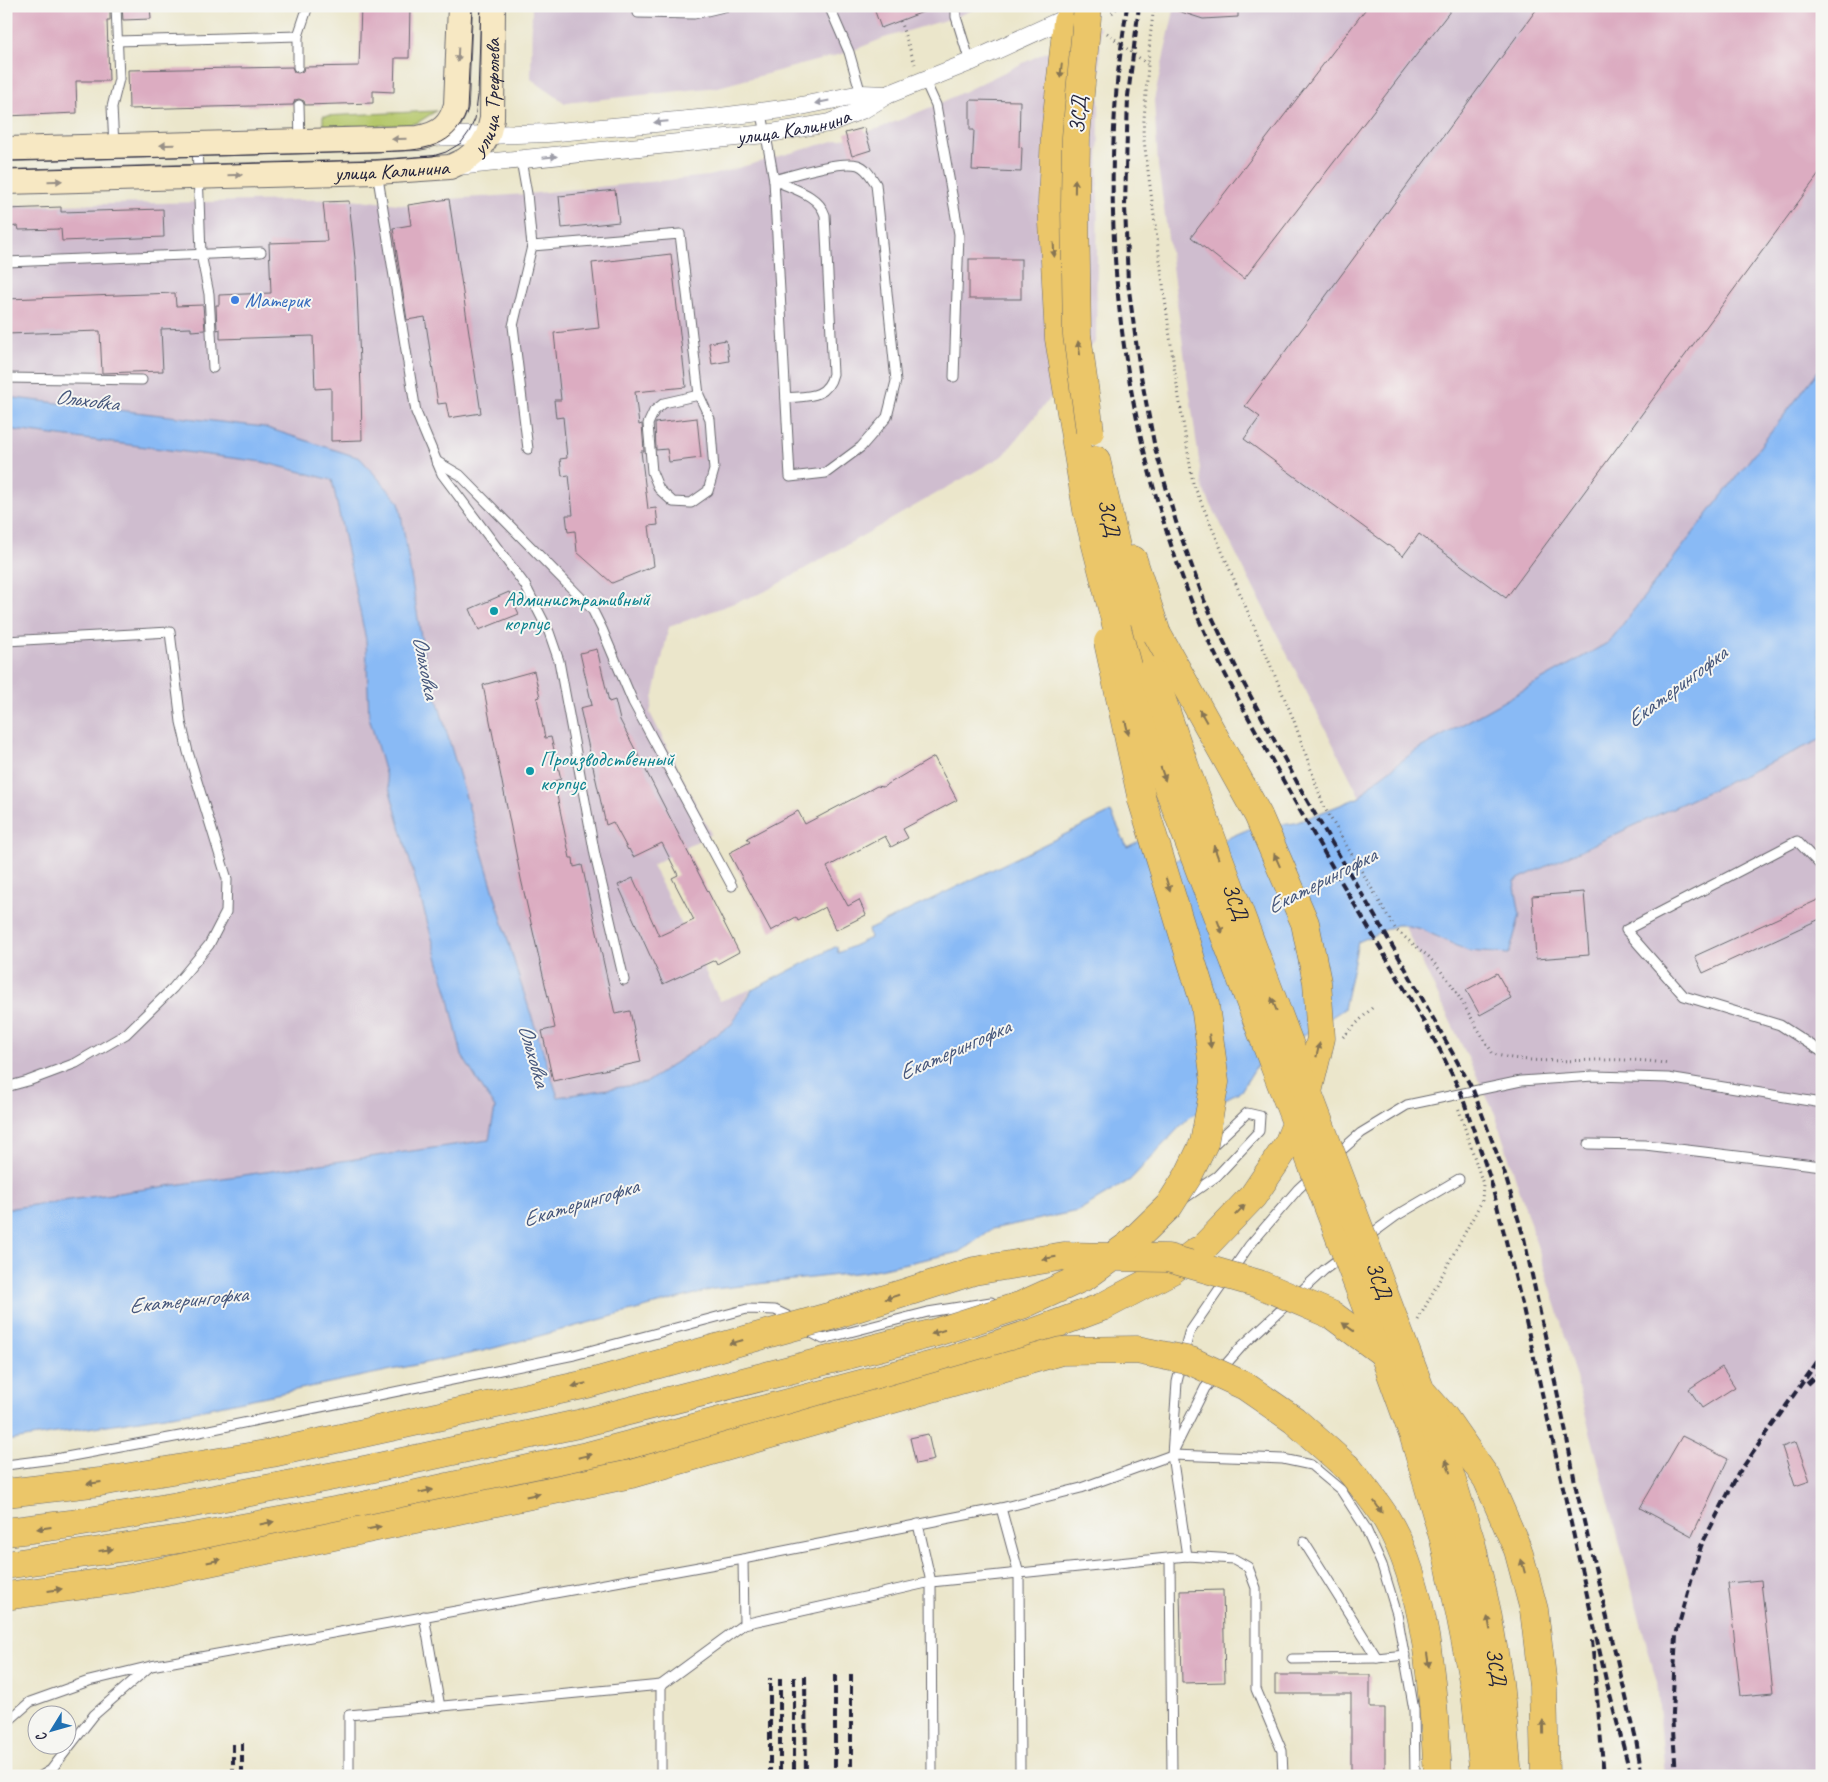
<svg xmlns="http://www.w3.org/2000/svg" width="1828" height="1782" font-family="Caveat,sans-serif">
  <rect width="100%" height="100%" fill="#f6f6f2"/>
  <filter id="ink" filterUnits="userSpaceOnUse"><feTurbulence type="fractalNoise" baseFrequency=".02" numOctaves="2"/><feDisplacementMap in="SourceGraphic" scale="10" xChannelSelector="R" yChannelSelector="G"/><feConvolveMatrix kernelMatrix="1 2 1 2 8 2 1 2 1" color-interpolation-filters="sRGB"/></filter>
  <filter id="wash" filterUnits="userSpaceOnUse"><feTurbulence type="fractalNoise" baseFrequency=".0096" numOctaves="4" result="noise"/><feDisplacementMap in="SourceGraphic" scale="20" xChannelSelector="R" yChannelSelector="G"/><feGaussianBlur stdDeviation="1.12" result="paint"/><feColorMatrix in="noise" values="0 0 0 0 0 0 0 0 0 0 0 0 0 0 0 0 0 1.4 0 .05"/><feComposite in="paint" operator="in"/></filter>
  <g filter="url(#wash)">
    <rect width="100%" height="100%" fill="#ebe6cb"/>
    <g fill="#cfbdcf">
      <polygon points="532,6 982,6 956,17 884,38 849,52 718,87 565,103 531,79"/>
      <polygon points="1175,6 1822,6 1822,366 1609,642 1415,751 1372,783 1360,797 1203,489 1158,166 1154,100"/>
      <polygon points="1100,26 1096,341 1004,455 764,592 669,627 650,713 711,834 652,865 720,1001 751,989 732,1024 646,1083 557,1097 520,981 424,655 399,502 264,427 6,397 6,206 350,199 408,205 449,199 527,194 709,176 880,128 936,105"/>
      <polygon points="6,429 263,462 332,480 366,640 369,717 448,995 462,1056 495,1108 489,1140 6,1209"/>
      <polygon points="1822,739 1822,1776 1665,1776 1657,1683 1558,1311 1495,1114 1404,925 1421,929 1468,951 1520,915 1514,881"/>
    </g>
    <polygon fill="#b5c76b" stroke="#6c7453" points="436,111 417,123 406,125 323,127 323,116"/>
    <polygon fill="#89baf5" stroke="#566e98" points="1822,366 1822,739 1514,881 1520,915 1509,954 1468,951 1421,929 1404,925 1396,925 1358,942 1344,1009 1257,1065 1241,1091 1189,1117 1130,1180 1078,1211 992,1229 960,1252 864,1272 714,1289 483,1351 190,1412 6,1441 6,1209 489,1140 495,1108 462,1056 448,995 369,717 366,640 332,480 263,462 6,429 6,397 264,427 360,458 399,502 424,655 520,981 558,1097 646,1083 732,1024 752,990 837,946 838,953 870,938 868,930 1111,812 1127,847 1147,837 1169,863 1249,829 1295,823 1360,797 1372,783 1415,751 1609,642"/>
    <g id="blocks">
      <g fill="#dcacc1">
        <polygon points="6,6 110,6 110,20 107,20 109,81 76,81 77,113 6,116"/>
        <polygon points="122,6 150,6 151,19 123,20"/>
        <polygon points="361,6 410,6 409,58 395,58 394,92 373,91 373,103 305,105 304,101 299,99 295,100 293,105 129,109 128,70 292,67 294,72 298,73 303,71 304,67 359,66"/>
        <polygon points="873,6 936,6 936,7 881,28"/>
        <polygon points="1172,6 1238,6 1238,17 1203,19 1172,9"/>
        <polygon points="1368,6 1454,6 1244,279 1191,237"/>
        <polygon points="1539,6 1822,6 1822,170 1506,598 1419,534 1403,556 1244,439 1260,417 1245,406"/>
        <polygon points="970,100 1020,101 1019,147 1022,148 1021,172 972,170 974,130 970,130"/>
        <polygon points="864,128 871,150 852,156 845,133"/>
        <polygon points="615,190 619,222 562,228 559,196"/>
        <polygon points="449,199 481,413 449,418 446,403 438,404 425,317 407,320 393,228 411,225 408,205"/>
        <polygon points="349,201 356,268 361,387 362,440 331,441 331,388 315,389 313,336 220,339 220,329 217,330 216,305 219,305 219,295 271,293 269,243 327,241 323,202"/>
        <polygon points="61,207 61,212 163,209 164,237 62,241 61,229 19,230 18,226 6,227 6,209"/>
        <polygon points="671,254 686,387 635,392 639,425 642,424 644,451 641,451 648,509 656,508 658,525 649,526 654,566 612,583 577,552 575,531 568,532 566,515 573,515 569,475 562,476 560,459 567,458 563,417 556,418 554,400 561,400 554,333 599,328 592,263"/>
        <rect x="969" y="259" width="52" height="40"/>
        <polygon points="175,293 176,306 203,305 205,330 191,331 191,328 161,329 163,371 102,373 100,331 6,334 6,299"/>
        <polygon points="726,340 729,361 712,364 709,343"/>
        <polygon points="697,418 701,458 669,462 667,449 656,450 655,423"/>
        <polygon points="509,592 519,614 479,630 470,609"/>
        <polygon points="597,649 609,702 615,700 620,720 739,952 717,964 715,960 663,984 618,885 633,878 659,936 694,920 672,878 678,875 662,843 633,857 629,849 628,850 613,822 606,825 580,708 592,705 580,653"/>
        <polygon points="534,671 540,697 537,698 545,738 551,737 561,779 554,781 570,858 573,858 574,867 582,865 615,1014 630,1011 641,1062 553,1081 542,1031 555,1028 521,879 483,685"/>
        <polygon points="934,757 957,800 903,829 908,838 891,847 885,836 827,867 848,906 859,900 866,915 836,930 825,907 798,921 796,917 771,931 729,853 750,842 747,838 798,811 805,824 877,786 883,787"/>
        <polygon points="1584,892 1589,955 1536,959 1532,896"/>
        <polygon points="1822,898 1822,918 1703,973 1695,956"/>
        <polygon points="1497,973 1511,998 1480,1015 1466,990"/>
        <polygon points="1722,1367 1735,1387 1702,1408 1689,1389"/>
        <polygon points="928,1434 934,1460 916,1464 910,1438"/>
        <polygon points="1682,1436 1728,1459 1692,1536 1640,1508"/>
        <polygon points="1796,1442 1810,1481 1795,1486 1782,1447"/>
        <polygon points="1761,1580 1773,1693 1741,1696 1728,1583"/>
        <polygon points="1223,1590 1225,1682 1182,1683 1180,1591"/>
        <polygon points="1275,1675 1370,1675 1370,1708 1385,1708 1385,1776 1351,1776 1351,1694 1275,1694"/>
      </g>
    </g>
  </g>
  <g filter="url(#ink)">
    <use href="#blocks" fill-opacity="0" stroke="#68676d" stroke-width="1"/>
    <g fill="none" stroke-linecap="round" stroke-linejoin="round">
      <defs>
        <g id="lane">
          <polyline points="638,6 638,13 694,14 728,6"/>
          <polyline points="829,6 849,52 861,94"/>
          <polyline points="956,6 956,17 970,62"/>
          <polyline points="117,41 298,36"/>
          <polyline points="298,67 298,36 308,6"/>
          <polyline points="925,81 936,105 959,234 954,377"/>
          <polyline points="299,105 300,141"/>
          <path d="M762,113L774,180L790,477L826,473L861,447L887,417L896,381L876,184C871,177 867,168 858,165C840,160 793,175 774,180"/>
          <polyline points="197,144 201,254 209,294 213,368"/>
          <polyline points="114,145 112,107 119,79 116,6"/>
          <polyline points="521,160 527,194 532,246 513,326 528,449"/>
          <polyline points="377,172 416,412 442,474 525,585 549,632 559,661 595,855 624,980"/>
          <path d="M774,180C792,189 818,194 825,215L833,374C827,399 807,396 786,398"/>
          <polyline points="532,246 680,234 699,395 710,419 714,470 708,491 691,503 673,502 659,489 652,472 648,424 654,411 664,403 699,395"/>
          <polyline points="6,262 261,252"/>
          <polyline points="6,378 142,380"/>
          <polyline points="436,461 460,475 592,609 602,629 633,702 732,886"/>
          <polyline points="6,641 170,632 181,722 188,752 227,879 226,912 209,945 173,988 126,1034 76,1063 28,1081 6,1087"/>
          <polyline points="1822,867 1797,841 1626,930 1684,996 1780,1025 1822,1052"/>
          <polyline points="1588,1144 1645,1145 1822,1166"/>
          <polyline points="1336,1155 1361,1133 1407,1105 1521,1081 1593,1076 1668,1078 1822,1103"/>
          <polyline points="1185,1198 1217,1176 1259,1131 1260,1116 1247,1113 1210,1148"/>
          <polyline points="1366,1238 1396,1216 1459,1179"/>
          <polyline points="806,1330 823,1339 928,1312 991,1302"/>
          <polyline points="1174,1450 1205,1388 1242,1346 1324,1270 1344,1255"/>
          <polyline points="6,1465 61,1458 180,1436 574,1355 747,1309 775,1310 794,1319"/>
          <polyline points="1001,1508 1019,1574 1020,1776"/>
          <polyline points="918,1524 931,1582 932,1776"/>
          <polyline points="1304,1542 1377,1658 1405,1655"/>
          <polyline points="1187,1556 1172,1455 1177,1382 1189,1333 1249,1246 1298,1189 1313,1175"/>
          <polyline points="1170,1558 1172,1776"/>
          <polyline points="424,1616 440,1707"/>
          <polyline points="744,1624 931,1582 1187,1556 1234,1559 1248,1567 1256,1588 1256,1689 1282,1751 1283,1776"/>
          <polyline points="1292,1659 1377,1658"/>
          <polyline points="661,1685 744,1624 743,1559"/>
          <polyline points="6,1723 30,1702 89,1681 151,1666 743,1559 1001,1508 1081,1488 1172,1455 1283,1459 1311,1465 1341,1490 1365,1527 1382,1565 1397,1614 1414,1710 1415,1776"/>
          <polyline points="41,1776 51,1770 94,1715 149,1667"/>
          <polyline points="349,1776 349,1715 661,1685 661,1776"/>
        </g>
        <g id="street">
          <polyline points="428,137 547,133 720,117 791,108 861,94 887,95"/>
          <path id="s1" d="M457,166L765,134L829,123L864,109L887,95L970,62L1075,14"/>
        </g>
        <g id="secondary">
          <path d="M6,149L418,138C440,134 450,126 456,105L460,6"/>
          <path id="s2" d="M6,182L377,172L450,167L465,160L481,147L488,135L492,119L493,6"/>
        </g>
        <g id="primary">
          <polyline points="1133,560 1157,634"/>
          <path d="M1348,1468C1362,1485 1376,1502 1387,1520C1429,1592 1433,1695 1438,1776"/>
          <polyline points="6,1493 100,1482 142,1475"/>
          <polyline points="6,1532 71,1524 178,1506"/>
          <polyline points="6,1565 187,1538 367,1505 587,1456 944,1362 1032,1333 1102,1307 1172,1270 1197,1251"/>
        </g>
        <g id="highway">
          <polyline points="1067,22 1055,134 1052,203 1059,339 1087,510 1117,628"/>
          <path id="s3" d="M1096,460L1117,551L1152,671"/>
        </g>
      </defs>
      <use href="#lane" stroke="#68676d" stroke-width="11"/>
      <use href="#street" stroke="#68676d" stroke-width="19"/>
      <use href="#secondary" stroke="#68676d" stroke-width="26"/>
      <use href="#primary" stroke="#68676d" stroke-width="29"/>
      <use href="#highway" stroke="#68676d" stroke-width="29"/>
      <g stroke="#68676d" stroke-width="3" stroke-dasharray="1 4" stroke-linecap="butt">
        <path d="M1154,6L1150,38L1143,133L1174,367L1193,483L1293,718L1324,807L1396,930L1429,957L1450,982L1493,1054C1547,1069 1613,1053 1669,1064"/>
        <polyline points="1112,13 1119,6"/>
        <polyline points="900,21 915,64"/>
        <polyline points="1107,33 1147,64"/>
        <polyline points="1343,1037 1372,1008"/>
        <polyline points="1418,1320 1482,1201 1483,1184 1458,1107"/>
      </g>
      <use href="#lane" stroke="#fff" stroke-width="9"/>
      <use href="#street" stroke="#fff" stroke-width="18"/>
      <use href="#secondary" stroke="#f7e8c3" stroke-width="24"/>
      <use href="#primary" stroke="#ebc669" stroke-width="28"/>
      <use href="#highway" stroke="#ebc669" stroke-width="28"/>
      <g stroke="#22223b" stroke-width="1">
        <path d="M6,161L376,152C414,150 452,153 467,111L472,6"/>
        <polyline points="6,170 378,160 433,156 446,152 461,143 469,132 475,119 478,96 481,6"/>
      </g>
      <g stroke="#22223b" stroke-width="4" stroke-dasharray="8 4" stroke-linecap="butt">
        <path d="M1127,6C1123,36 1118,66 1116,96C1103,271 1128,439 1192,603C1213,655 1241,704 1268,753C1323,854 1383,951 1440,1050L1461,1093L1490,1178L1523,1308L1606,1680L1631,1776"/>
        <polyline points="1139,6 1128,96 1125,206 1128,283 1140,371 1155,448 1176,522 1204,600 1244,684 1305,797 1404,966 1473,1090 1505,1175 1524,1238 1566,1433 1576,1488 1636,1739 1642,1776"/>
        <polyline points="1807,1384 1822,1370"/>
        <polyline points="1592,1640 1604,1776"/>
        <polyline points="851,1674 851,1776"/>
        <polyline points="835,1675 835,1776"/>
        <polyline points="805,1676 806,1776"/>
        <polyline points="794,1677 794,1776"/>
        <polyline points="780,1678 780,1776"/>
        <polyline points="242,1743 242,1776"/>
        <polyline points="233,1776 233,1743"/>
        <polyline points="770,1776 770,1678"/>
        <polyline points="1676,1776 1672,1714 1676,1635 1701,1546 1738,1474 1822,1355"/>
      </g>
      <defs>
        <g id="primary-bridge">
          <polyline points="1157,634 1258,815 1305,923 1317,982 1321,1038 1307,1096 1288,1144 1253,1196 1206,1245"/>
          <polyline points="1423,1393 1444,1417 1487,1479 1518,1550 1534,1610 1543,1686 1545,1776"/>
          <polyline points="142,1475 272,1453 587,1384 828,1317 974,1271 1064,1256 1168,1258 1259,1284 1332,1315 1394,1361"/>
          <polyline points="178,1506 360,1471 578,1424 934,1333 1022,1305 1086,1276 1129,1245 1169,1206 1188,1176 1204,1143 1215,1082 1205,1005 1142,800 1108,642"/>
          <polyline points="6,1596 128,1579 631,1474 1061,1351 1137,1350 1191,1361 1245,1386 1294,1420 1348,1468"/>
        </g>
        <g id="highway-bridge">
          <polyline points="1088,6 1076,137 1075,206 1077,335 1090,431"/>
          <polyline points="1117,628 1131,681 1165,779 1377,1335 1414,1437 1444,1540 1460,1614 1475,1691 1484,1776"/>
          <path id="s4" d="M1152,671L1185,767L1220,861L1438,1436L1471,1542L1487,1612L1499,1682L1508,1776"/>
        </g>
      </defs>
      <use href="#primary-bridge" stroke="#68676d" stroke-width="29" stroke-linecap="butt"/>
      <use href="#highway-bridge" stroke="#68676d" stroke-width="29" stroke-linecap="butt"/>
      <use href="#primary-bridge" stroke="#ebc669" stroke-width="28"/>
      <use href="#highway-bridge" stroke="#ebc669" stroke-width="28"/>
    </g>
    <defs><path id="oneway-solid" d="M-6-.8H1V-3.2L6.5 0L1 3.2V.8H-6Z" transform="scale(1.25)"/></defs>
    <g fill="#978f86">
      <use href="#oneway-solid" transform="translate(458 55) rotate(92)"/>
      <use href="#oneway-solid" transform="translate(399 139) rotate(179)"/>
      <use href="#oneway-solid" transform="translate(167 145) rotate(178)"/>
      <use href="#oneway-solid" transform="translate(235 175) rotate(-2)"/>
      <use href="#oneway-solid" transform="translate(55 181) rotate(-2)"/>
    </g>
    <g fill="#867452">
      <use href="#oneway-solid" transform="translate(1061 71) rotate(96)"/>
      <use href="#oneway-solid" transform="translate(1075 186) rotate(-89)"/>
      <use href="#oneway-solid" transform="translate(1054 250) rotate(87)"/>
      <use href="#oneway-solid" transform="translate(1079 348) rotate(-98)"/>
      <use href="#oneway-solid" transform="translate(1203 716) rotate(-119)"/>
      <use href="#oneway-solid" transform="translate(1127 728) rotate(77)"/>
      <use href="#oneway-solid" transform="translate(1163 774) rotate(71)"/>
      <use href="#oneway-solid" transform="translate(1216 852) rotate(-110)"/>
      <use href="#oneway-solid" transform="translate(1277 860) rotate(-114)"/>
      <use href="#oneway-solid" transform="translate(1168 885) rotate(73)"/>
      <use href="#oneway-solid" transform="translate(1220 927) rotate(69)"/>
      <use href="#oneway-solid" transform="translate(1274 1004) rotate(-111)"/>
      <use href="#oneway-solid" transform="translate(1210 1041) rotate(83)"/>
      <use href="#oneway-solid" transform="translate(1318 1050) rotate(-77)"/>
      <use href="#oneway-solid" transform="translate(1240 1210) rotate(-46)"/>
      <use href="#oneway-solid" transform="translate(1049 1258) rotate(171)"/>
      <use href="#oneway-solid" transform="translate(892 1297) rotate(162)"/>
      <use href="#oneway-solid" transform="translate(1348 1327) rotate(-144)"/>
      <use href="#oneway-solid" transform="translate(938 1332) rotate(163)"/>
      <use href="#oneway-solid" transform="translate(736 1342) rotate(164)"/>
      <use href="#oneway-solid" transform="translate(579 1385) rotate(167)"/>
      <use href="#oneway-solid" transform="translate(585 1456) rotate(-13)"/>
      <use href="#oneway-solid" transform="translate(1448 1466) rotate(-107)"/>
      <use href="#oneway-solid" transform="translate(94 1483) rotate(173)"/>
      <use href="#oneway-solid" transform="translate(426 1491) rotate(-13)"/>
      <use href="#oneway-solid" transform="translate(533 1495) rotate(-12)"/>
      <use href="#oneway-solid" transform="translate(1378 1507) rotate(56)"/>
      <use href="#oneway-solid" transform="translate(267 1523) rotate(-11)"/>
      <use href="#oneway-solid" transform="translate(44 1528) rotate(173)"/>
      <use href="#oneway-solid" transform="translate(374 1528) rotate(-12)"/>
      <use href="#oneway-solid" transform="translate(106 1550) rotate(-8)"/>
      <use href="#oneway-solid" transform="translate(214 1561) rotate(-12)"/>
      <use href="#oneway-solid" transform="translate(1523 1566) rotate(-105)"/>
      <use href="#oneway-solid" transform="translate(55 1590) rotate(-8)"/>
      <use href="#oneway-solid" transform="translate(1489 1623) rotate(-100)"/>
      <use href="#oneway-solid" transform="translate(1428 1660) rotate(82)"/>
      <use href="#oneway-solid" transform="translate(1543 1727) rotate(-91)"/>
    </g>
    <g fill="#9c9ca7">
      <use href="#oneway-solid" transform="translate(822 102) rotate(169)"/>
      <use href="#oneway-solid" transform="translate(661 122) rotate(175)"/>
      <use href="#oneway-solid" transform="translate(550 157) rotate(-6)"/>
    </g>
  </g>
  <circle fill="#3f7fe0" stroke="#f6f6f2" stroke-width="2" cx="235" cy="300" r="5"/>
  <g fill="#0f9aa8" stroke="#f6f6f2" stroke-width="2">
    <circle cx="494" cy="611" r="5"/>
    <circle cx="530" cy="771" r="5"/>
  </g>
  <g text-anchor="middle" stroke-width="4" stroke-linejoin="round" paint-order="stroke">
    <g font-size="21" fill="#22223b" stroke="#f6f6f2">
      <text dy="7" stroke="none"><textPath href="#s2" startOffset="534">улица Трефолева</textPath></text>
      <text transform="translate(1078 115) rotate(-86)" y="7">ЗСД</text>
      <text dy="7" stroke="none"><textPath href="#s1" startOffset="339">улица Калинина</textPath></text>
      <text dy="7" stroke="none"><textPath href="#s2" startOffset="386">улица Калинина</textPath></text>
      <text dy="7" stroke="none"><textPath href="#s3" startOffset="59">ЗСД</textPath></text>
      <text dy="7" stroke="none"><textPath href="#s4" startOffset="245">ЗСД</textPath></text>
      <text dy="7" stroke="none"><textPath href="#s4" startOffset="650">ЗСД</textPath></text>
      <text dy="7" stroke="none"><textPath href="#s4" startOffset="1055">ЗСД</textPath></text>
    </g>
    <g font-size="21" fill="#366cbe" stroke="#f6f6f2" text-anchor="start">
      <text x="245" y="307">Материк</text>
    </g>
    <g font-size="21" fill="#0d838f" stroke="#f6f6f2" text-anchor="start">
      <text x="504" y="606">Административный<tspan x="504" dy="24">корпус</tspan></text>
      <text x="540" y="766">Производственный<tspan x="540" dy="24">корпус</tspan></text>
    </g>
    <g font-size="22" font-style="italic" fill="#46577c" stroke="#f6f6f2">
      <text transform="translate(87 399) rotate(7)" y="8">Ольховка</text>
      <text transform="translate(427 667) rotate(79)" y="8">Ольховка</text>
      <text transform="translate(1676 686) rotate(-37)" y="8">Екатерингофка</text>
      <text transform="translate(1321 880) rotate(-27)" y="8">Екатерингофка</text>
      <text transform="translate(954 1049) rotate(-24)" y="8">Екатерингофка</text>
      <text transform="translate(535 1055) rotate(74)" y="8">Ольховка</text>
      <text transform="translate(580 1202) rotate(-17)" y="8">Екатерингофка</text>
      <text transform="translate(188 1299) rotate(-6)" y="8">Екатерингофка</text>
    </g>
  </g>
  <rect width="1828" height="1782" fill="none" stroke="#f6f6f2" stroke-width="25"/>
  <g transform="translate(52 1730) rotate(233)"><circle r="24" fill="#f6f6f2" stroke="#a1a1a9"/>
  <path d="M0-4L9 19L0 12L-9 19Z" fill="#1f6fb2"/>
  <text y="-8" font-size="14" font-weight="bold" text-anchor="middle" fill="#22223b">С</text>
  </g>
</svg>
